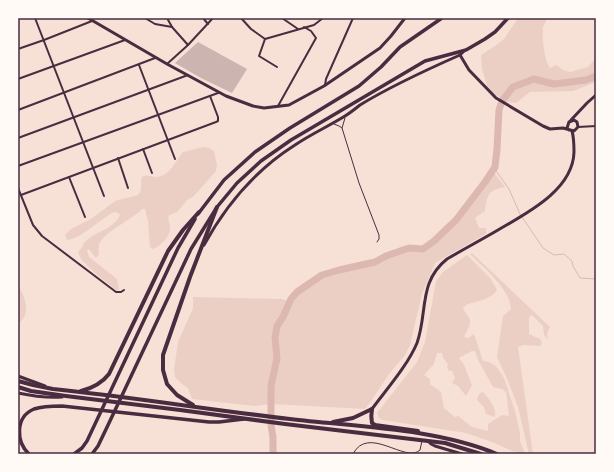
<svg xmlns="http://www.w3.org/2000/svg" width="614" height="472" font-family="'Noto Sans',sans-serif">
  <rect width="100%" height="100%" fill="#f7e1d7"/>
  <g fill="#ebcfc5" fill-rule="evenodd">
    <path d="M518,18H547C546,21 544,25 543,27C542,37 544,60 550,68L556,65L563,70L570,72L588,67L596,58V82L573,91L530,92L516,103L507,102L494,94L487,86L482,69L481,55L495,46L504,39Z"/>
    <path d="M203,147L209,148L214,151L217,165L216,171L193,197L188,199L177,212L169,215C167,221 170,223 170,228C171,236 159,248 152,249L150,247L148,221L145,209H142C133,219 102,233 99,245C98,248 99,251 99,254L96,258L89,249L87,250L89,257L117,279L119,289L117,291C108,283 80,263 78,252C84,247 82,243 87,240C97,231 116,228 120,214L115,212L112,213C99,220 81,239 67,240L65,235L71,229L91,219L115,201L138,195C143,190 140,184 142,177L144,176C149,175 153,177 157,177C171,175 175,161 183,152Z"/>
    <path d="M493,171L505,187C488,190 487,195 485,211L475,218L479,228H486V234L435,263L422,294L410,345L405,355L390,373L371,401L365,409L271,404L254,406L192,399L188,388L182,384L175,377L174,369L178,342L193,308V297L282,299L290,302L297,292L322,275L339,270L375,262L386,256L409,248L422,249L426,247L434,241L456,220Z"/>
    <path d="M472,253L550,327L547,334L548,340L544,335L543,326L532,315L529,317V334L540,339L542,343L540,346L523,345L518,347L533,454H529L518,407L508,381L497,357L503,316L511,309C510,289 484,268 470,254Z"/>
    <path d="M467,255L490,278L497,290C487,304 469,300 463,308C465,313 469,316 470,320C471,325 466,332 464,337L468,338L474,334L483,361L489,362L496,366L504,378L515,411L520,433V441L525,454L512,451L492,442L466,433L383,420L379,418L377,413L417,362L425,342L436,281L443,272ZM472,351H475L478,360L493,387L502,389L506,392L509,416L502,415L488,424V431L472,427L457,415L456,418L444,408L441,392L430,384V379L424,375L434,364L437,353H442L443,358L448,364L447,366L448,370L452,371L455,378L452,383L458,386L466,396L472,385L464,365L459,358Z"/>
    <path d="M18,286C26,297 31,315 18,324Z"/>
    <path d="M483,392C489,399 497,408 495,417L486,414L484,407L477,400L478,396L480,393Z"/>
  </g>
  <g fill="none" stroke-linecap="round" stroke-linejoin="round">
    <polyline stroke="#dcb8b0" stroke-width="1" points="494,168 509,189 520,214 543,248 554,255 564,254 572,261 573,266 580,278 596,279"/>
    <polyline stroke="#dcb8b0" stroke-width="7" points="273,454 273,437 271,425 271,386 277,358 275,338 277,326 283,317 291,299 297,292 322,275 339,270 375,262 386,256 403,250 409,248 423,249 434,241 456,220 485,182 495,167 497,149 499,110 502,101 513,87 534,79 554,84 586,80 596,76"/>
  </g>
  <polygon fill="#ccb4b1" points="198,42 247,69 232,93 201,78 175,63"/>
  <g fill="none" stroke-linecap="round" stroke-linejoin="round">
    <g stroke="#4a2c40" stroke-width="1">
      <polyline points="345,118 342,128 359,183 379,235 379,239 377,242"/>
      <polyline points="334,124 339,126 342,128"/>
      <path d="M353,454C368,424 406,464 420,450L422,441"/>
    </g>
    <g stroke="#4a2c40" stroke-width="2">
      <polyline points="35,18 104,196"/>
      <polyline points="145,18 155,24 172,27"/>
      <polyline points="167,18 172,27 188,45"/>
      <polyline points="203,18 208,24"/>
      <polyline points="241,18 251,29 265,39 314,25 323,18"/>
      <polyline points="282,18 298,29"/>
      <polyline points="265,39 259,56 277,67"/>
      <polyline points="18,49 44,40 92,21"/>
      <polyline points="167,64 188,45 213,18"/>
      <polyline points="139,65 175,159"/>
      <polyline points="18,79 125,40"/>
      <polyline points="325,85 326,79 353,18"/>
      <polyline points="278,106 316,38 311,31 304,27"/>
      <polyline points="18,110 155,58"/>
      <polyline points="578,127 596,126"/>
      <polyline points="18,138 188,75"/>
      <polyline points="143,149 152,173"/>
      <polyline points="118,158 128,188"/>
      <polyline points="18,166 218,93"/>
      <polyline points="69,177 85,217"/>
      <polyline points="18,188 33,225 42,236 116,292 121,292 124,290"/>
      <polyline points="21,195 216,122 218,121 218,117 210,96"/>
    </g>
    <g stroke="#4a2c40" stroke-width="3">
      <polyline points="88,18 167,64 226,96 253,106 264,108 289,105 324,86 380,48 391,36 405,18"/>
      <polyline points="460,55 469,70 496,98 543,126 550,129 563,128 574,131 578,127 577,122 574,120 569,122 567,128 569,130"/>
      <polyline points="571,120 587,103 596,95"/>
      <path d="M204,245C226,205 257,169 295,145C311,134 329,126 345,116C350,113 355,109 360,105C391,86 426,70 460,55L464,51"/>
      <path d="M372,409C386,390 408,365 417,343C428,312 418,282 447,259C464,249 481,240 498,230C527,213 573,190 574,152C574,145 574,138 572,131"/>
      <polyline points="428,441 431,444 435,446 462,454"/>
    </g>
    <g stroke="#4a2c40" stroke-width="3">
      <polyline points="18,376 45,386"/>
      <path d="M18,393C32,396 47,398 62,397"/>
    </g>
    <g stroke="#4a2c40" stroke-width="3.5">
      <polyline points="198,214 224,180 255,152 290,128 359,86 381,67 400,47 442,18"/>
      <path d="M29,454C16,442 15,417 34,409C43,406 53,406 62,406L209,422H219L244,419"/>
      <polyline points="74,454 82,448 87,441 178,248 195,219"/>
      <polyline points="92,454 98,446 109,423 191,249 217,207 237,183 261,161 291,140 425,61 466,50 485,39 495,32 508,18"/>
    </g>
    <g stroke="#4a2c40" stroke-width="4">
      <path d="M18,381L33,385L53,389C132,397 211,410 290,419C357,427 434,428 497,454"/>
      <polyline points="18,387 31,391 66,396 180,410 285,424 428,441 445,443 481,454"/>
      <path d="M81,391C93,388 102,383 109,374L168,251L183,230L199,212"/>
      <polyline points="193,405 177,395 167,384 163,370 163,355 190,277 217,207"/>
      <path d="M372,409C371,414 371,418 372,423L375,425L418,431"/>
      <polyline points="333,422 353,418 372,409"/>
    </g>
  </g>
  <rect width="614" height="472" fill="none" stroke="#fffaf5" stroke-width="38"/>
  <rect x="19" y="19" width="576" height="434" fill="none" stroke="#4a2c40" stroke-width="1.5"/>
</svg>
